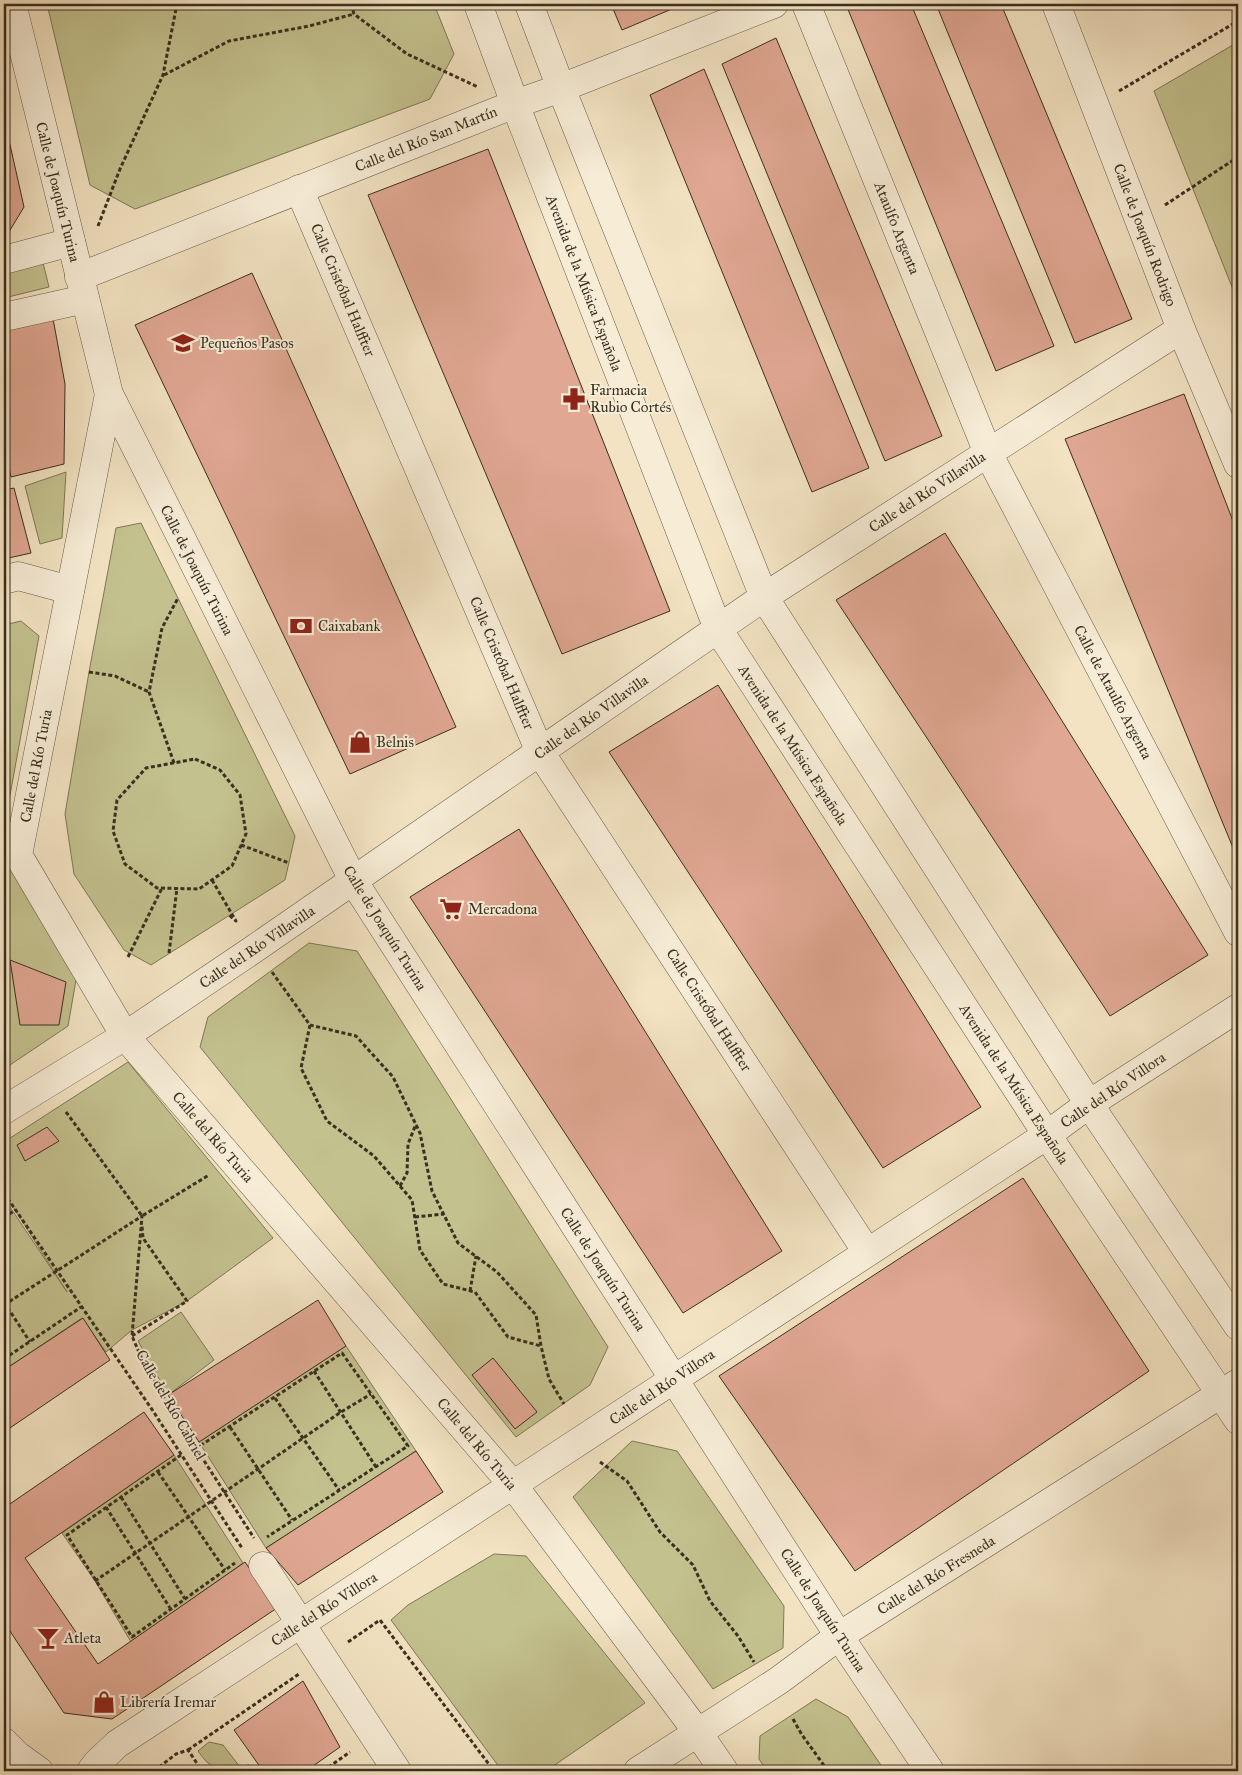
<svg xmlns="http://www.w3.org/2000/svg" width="1242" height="1775" font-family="'IM FELL Great Primer',serif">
  <rect width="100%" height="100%" fill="#f3e3c2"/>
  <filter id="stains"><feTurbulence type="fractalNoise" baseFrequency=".004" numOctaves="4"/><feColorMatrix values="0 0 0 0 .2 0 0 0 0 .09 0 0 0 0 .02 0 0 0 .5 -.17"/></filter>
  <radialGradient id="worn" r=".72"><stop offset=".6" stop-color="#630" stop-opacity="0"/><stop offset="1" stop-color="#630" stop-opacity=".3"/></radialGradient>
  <g fill="#c3c18e" stroke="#7e7857">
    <polygon points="47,4 434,4 454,54 430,99 135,209 90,185"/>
    <polygon points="1238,42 1238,302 1154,91"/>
    <polygon points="43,263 49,287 4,298 4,272"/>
    <polygon points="66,472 62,538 40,544 25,486"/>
    <polygon points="141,523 295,836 285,880 151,965 124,950 74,874 65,814 89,672 116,528"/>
    <polygon points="21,621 39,636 4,828 4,625"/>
    <polygon points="4,840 76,980 68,1026 4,1069"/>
    <polygon points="309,943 357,951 608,1347 590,1385 516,1437 200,1047 208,1017"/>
    <polygon points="128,1062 273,1238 187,1301 132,1330 106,1352 82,1318 4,1370 4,1212 10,1207 67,1292 15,1210 4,1195 4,1142"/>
    <polygon points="181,1312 214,1360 168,1395 138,1341"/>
    <polygon points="346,1346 416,1451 266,1548 199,1442"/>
    <polygon points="632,1441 677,1451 784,1606 783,1648 713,1689 573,1497"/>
    <polygon points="174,1455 243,1563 131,1642 95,1581 62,1533"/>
    <polygon points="494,1554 526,1556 645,1703 546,1771 502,1771 391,1620 408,1605"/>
    <polygon points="816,1699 848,1717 885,1771 767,1771 759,1759 760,1736"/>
    <path d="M209,1742L223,1745L240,1767C220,1775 208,1766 198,1751Z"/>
  </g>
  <g fill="#e0a792" stroke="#3a2f20">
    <polygon points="611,4 678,4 679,6 622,30"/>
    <polygon points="853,4 911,4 1054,346 996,371 847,7"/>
    <polygon points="936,4 1001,4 1132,319 1075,343"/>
    <polygon points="776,38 942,436 885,461 722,64"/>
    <polygon points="704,69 869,468 812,492 650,95"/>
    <polygon points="4,118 24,207 4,240"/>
    <polygon points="488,149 670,611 562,654 368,195"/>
    <polygon points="252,273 456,727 350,774 135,325"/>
    <polygon points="52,313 65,384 64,464 11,477 4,445 4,324"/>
    <polygon points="1184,394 1238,534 1238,860 1065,439"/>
    <polygon points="14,488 31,553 4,559 4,490"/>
    <polygon points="945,533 1208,955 1110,1016 836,600"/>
    <polygon points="718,685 981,1107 883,1168 609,752"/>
    <polygon points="519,829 782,1251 683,1313 410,897"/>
    <polygon points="10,960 66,982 59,1025 20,1025"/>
    <polygon points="47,1127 59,1141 25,1161 17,1145"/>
    <polygon points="1023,1178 1149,1371 855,1571 719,1376"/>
    <polygon points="4,1198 10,1207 4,1212"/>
    <polygon points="318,1300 346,1346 199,1442 168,1395"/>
    <polygon points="83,1318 110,1360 4,1432 4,1370"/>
    <polygon points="493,1358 537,1412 515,1429 472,1375"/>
    <polygon points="144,1412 174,1455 25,1558 98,1664 245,1562 277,1608 112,1719 64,1713 4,1622 4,1508"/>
    <polygon points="416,1451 443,1492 298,1585 266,1548"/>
    <polygon points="303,1681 340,1747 306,1771 263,1771 234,1730"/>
  </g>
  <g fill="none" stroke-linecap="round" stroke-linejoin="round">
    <defs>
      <g id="minor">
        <polyline points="12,4 109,394 354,882 839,1636 930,1771"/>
        <polyline points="478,4 515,104 718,629 1047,1135 1238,1420"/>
        <polyline points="529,4 561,88 764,597 1089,1104 1238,1326"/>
        <polyline points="806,4 988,453 1238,932"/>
        <polyline points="1056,4 1181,329 1238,464"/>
        <polyline points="299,189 540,752 867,1252"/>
        <polyline points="4,260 71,242"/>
        <polyline points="79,277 515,104 561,88 774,4"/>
        <polyline points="4,317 85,299"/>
        <polyline points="109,394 18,855 125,1036 513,1485 698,1733 724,1771"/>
        <polyline points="4,580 18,576 70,590"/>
        <polyline points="4,1110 125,1036 251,951 764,597 1181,329"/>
        <polyline points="263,1566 397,1771"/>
        <polyline points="4,1742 17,1755 39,1771"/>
        <polyline points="91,1771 97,1763 117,1744 1047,1135 1089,1104 1238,1008"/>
        <polyline points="638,1771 778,1681 839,1636 1238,1383"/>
      </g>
    </defs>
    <use href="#minor" stroke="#685c48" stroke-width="29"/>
    <g stroke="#3a2f20" stroke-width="3" stroke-dasharray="4 2.5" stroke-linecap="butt">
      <polyline points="351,4 354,14 407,54 478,87"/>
      <polyline points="164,75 229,41 309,26 354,14"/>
      <polyline points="1119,91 1238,21"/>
      <polyline points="1165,205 1238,157"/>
      <polyline points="98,226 120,169 163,75 177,4"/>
      <polyline points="89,672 115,676 149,692"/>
      <polygon points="195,759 220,770 240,795 246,834 232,866 199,889 157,888 125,864 113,831 117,800 146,768"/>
      <polyline points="174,763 149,692 162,628 178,598"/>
      <polyline points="241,845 289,863"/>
      <polyline points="212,880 236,921 229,915"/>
      <polyline points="169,953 177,888"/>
      <polyline points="128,957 162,888"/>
      <polyline points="272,972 310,1025 356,1036 393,1077 420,1133 432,1191 458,1243 497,1272 536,1315 541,1346 549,1379 564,1404"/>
      <polyline points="310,1025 301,1068 327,1121 374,1156 412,1200 420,1250 443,1284 475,1292 508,1337 541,1346"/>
      <polyline points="66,1112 142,1216 209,1175"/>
      <polyline points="400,1186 407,1173 408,1144 416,1124"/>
      <polyline points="4,1193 153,1411 242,1548"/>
      <polyline points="415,1217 444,1214"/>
      <polyline points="4,1218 15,1210"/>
      <polyline points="470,1291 476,1256"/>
      <polyline points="4,1302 30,1342"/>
      <polyline points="4,1305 142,1216 132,1336 141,1357 168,1405 254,1538"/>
      <polyline points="132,1336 187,1301 143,1238 142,1226"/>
      <polyline points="4,1359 81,1307"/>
      <polyline points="314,1371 376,1467"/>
      <polyline points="275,1398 339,1490"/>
      <polyline points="230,1427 292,1520"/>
      <polyline points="195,1449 342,1353 408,1446 267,1537"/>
      <polyline points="181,1455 67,1535 132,1637 235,1563"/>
      <polyline points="600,1462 627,1481 660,1532 693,1565 710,1601 738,1636 754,1662"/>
      <polyline points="158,1472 225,1570"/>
      <polyline points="121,1497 185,1599"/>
      <polyline points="106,1507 170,1608"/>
      <polyline points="95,1581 341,1412 371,1394"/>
      <polyline points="348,1642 380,1620 494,1771"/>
      <polyline points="793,1719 802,1735 828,1771"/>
      <polyline points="188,1750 299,1674"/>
      <polyline points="154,1771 176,1754 188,1750 202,1771"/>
      <polyline points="240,1771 248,1766 252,1771"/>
      <polyline points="323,1771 350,1752"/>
    </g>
    <use href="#minor" stroke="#f7edd7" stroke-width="28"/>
  </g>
  <defs>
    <symbol id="school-bare" viewBox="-9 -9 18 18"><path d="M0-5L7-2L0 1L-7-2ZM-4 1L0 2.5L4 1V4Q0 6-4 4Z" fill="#8f2418" stroke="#f7edd7" stroke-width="2.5" paint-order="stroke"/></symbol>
    <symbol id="pharmacy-bare" viewBox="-9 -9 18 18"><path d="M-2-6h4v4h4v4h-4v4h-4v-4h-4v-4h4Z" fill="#8f2418" stroke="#f7edd7" stroke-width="2.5" paint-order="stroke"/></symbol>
    <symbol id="bank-bare" viewBox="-9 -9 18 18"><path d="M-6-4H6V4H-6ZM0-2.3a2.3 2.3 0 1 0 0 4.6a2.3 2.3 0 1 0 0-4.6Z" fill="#8f2418" stroke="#f7edd7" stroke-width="2.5" paint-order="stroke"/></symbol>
    <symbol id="shop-bare" viewBox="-9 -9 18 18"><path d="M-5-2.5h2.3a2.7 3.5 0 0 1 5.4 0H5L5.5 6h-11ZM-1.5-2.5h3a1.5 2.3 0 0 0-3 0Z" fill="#8f2418" stroke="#f7edd7" stroke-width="2.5" paint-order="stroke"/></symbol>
    <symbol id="supermarket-bare" viewBox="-9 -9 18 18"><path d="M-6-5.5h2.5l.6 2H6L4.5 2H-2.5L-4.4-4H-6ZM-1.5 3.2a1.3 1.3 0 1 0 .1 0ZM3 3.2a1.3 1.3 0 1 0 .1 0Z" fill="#8f2418" stroke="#f7edd7" stroke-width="2.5" paint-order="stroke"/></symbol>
    <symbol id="bar-bare" viewBox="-9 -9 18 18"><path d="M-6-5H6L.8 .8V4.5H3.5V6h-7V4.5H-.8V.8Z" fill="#8f2418" stroke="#f7edd7" stroke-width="2.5" paint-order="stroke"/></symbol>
  </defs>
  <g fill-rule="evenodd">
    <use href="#school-bare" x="167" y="327" width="32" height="32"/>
    <use href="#pharmacy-bare" x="558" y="383" width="32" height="32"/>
    <use href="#bank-bare" x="285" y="610" width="32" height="32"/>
    <use href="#shop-bare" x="344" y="726" width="32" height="32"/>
    <use href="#supermarket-bare" x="435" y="893" width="32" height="32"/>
    <use href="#bar-bare" x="32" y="1622" width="32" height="32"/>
    <use href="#shop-bare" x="88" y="1686" width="32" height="32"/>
  </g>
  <g text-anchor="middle" stroke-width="4" stroke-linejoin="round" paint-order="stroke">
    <g font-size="15" fill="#3a2f20" stroke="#f7edd7">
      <text transform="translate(426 139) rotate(-22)" y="5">Calle del Río San Martín</text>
      <text transform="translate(58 192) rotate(76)" y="5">Calle de Joaquín Turina</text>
      <text transform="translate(897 228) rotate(68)" y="5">Ataulfo Argenta</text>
      <text transform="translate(1145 235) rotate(69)" y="5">Calle de Joaquín Rodrigo</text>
      <text transform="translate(584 283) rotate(69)" y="5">Avenida de la Música Española</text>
      <text transform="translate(343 290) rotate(67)" y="5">Calle Cristóbal Halffter</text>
      <text transform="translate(927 492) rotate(-33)" y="5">Calle del Río Villavilla</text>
      <text transform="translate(197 570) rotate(63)" y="5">Calle de Joaquín Turina</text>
      <text transform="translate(502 663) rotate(67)" y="5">Calle Cristóbal Halffter</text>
      <text transform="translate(1113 692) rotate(62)" y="5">Calle de Ataulfo Argenta</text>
      <text transform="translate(591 717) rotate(-35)" y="5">Calle del Río Villavilla</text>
      <text transform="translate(793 745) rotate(57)" y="5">Avenida de la Música Española</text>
      <text transform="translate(36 766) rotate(-79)" y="5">Calle del Río Turia</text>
      <text transform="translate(385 928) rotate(58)" y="5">Calle de Joaquín Turina</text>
      <text transform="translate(257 947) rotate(-34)" y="5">Calle del Río Villavilla</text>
      <text transform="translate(709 1010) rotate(57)" y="5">Calle Cristóbal Halffter</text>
      <text transform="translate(1014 1084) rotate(57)" y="5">Avenida de la Música Española</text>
      <text transform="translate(1113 1090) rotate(-34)" y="5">Calle del Río Villora</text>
      <text transform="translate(213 1137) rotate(49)" y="5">Calle del Río Turia</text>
      <text transform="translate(603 1269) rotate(57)" y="5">Calle de Joaquín Turina</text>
      <text transform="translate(662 1387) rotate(-34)" y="5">Calle del Río Villora</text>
      <text transform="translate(171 1405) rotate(60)" y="5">Calle del Río Cabriel</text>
      <text transform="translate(477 1444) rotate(50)" y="5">Calle del Río Turia</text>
      <text transform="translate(936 1575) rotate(-32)" y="5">Calle del Río Fresneda</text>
      <text transform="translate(324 1609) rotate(-33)" y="5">Calle del Río Villora</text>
      <text transform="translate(823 1610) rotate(57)" y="5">Calle de Joaquín Turina</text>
    </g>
    <g font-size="15" fill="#3a2f20" stroke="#f7edd7" text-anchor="start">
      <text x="200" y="348">Pequeños Pasos</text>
      <text x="590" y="395">Farmacia<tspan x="590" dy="17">Rubio Cortés</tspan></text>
      <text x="318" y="631">Caixabank</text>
      <text x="376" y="747">Belnis</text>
      <text x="468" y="914">Mercadona</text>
      <text x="64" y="1643">Atleta</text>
      <text x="120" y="1707">Librería Iremar</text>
    </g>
  </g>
  <rect width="1242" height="1775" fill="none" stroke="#f3e3c2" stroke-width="20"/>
  <rect x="5" y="5" width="1232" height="1765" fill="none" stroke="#3a2f20" stroke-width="2.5"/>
  <rect x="10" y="10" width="1222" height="1755" fill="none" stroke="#3a2f20"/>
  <rect width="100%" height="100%" filter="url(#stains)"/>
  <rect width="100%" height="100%" fill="url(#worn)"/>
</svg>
